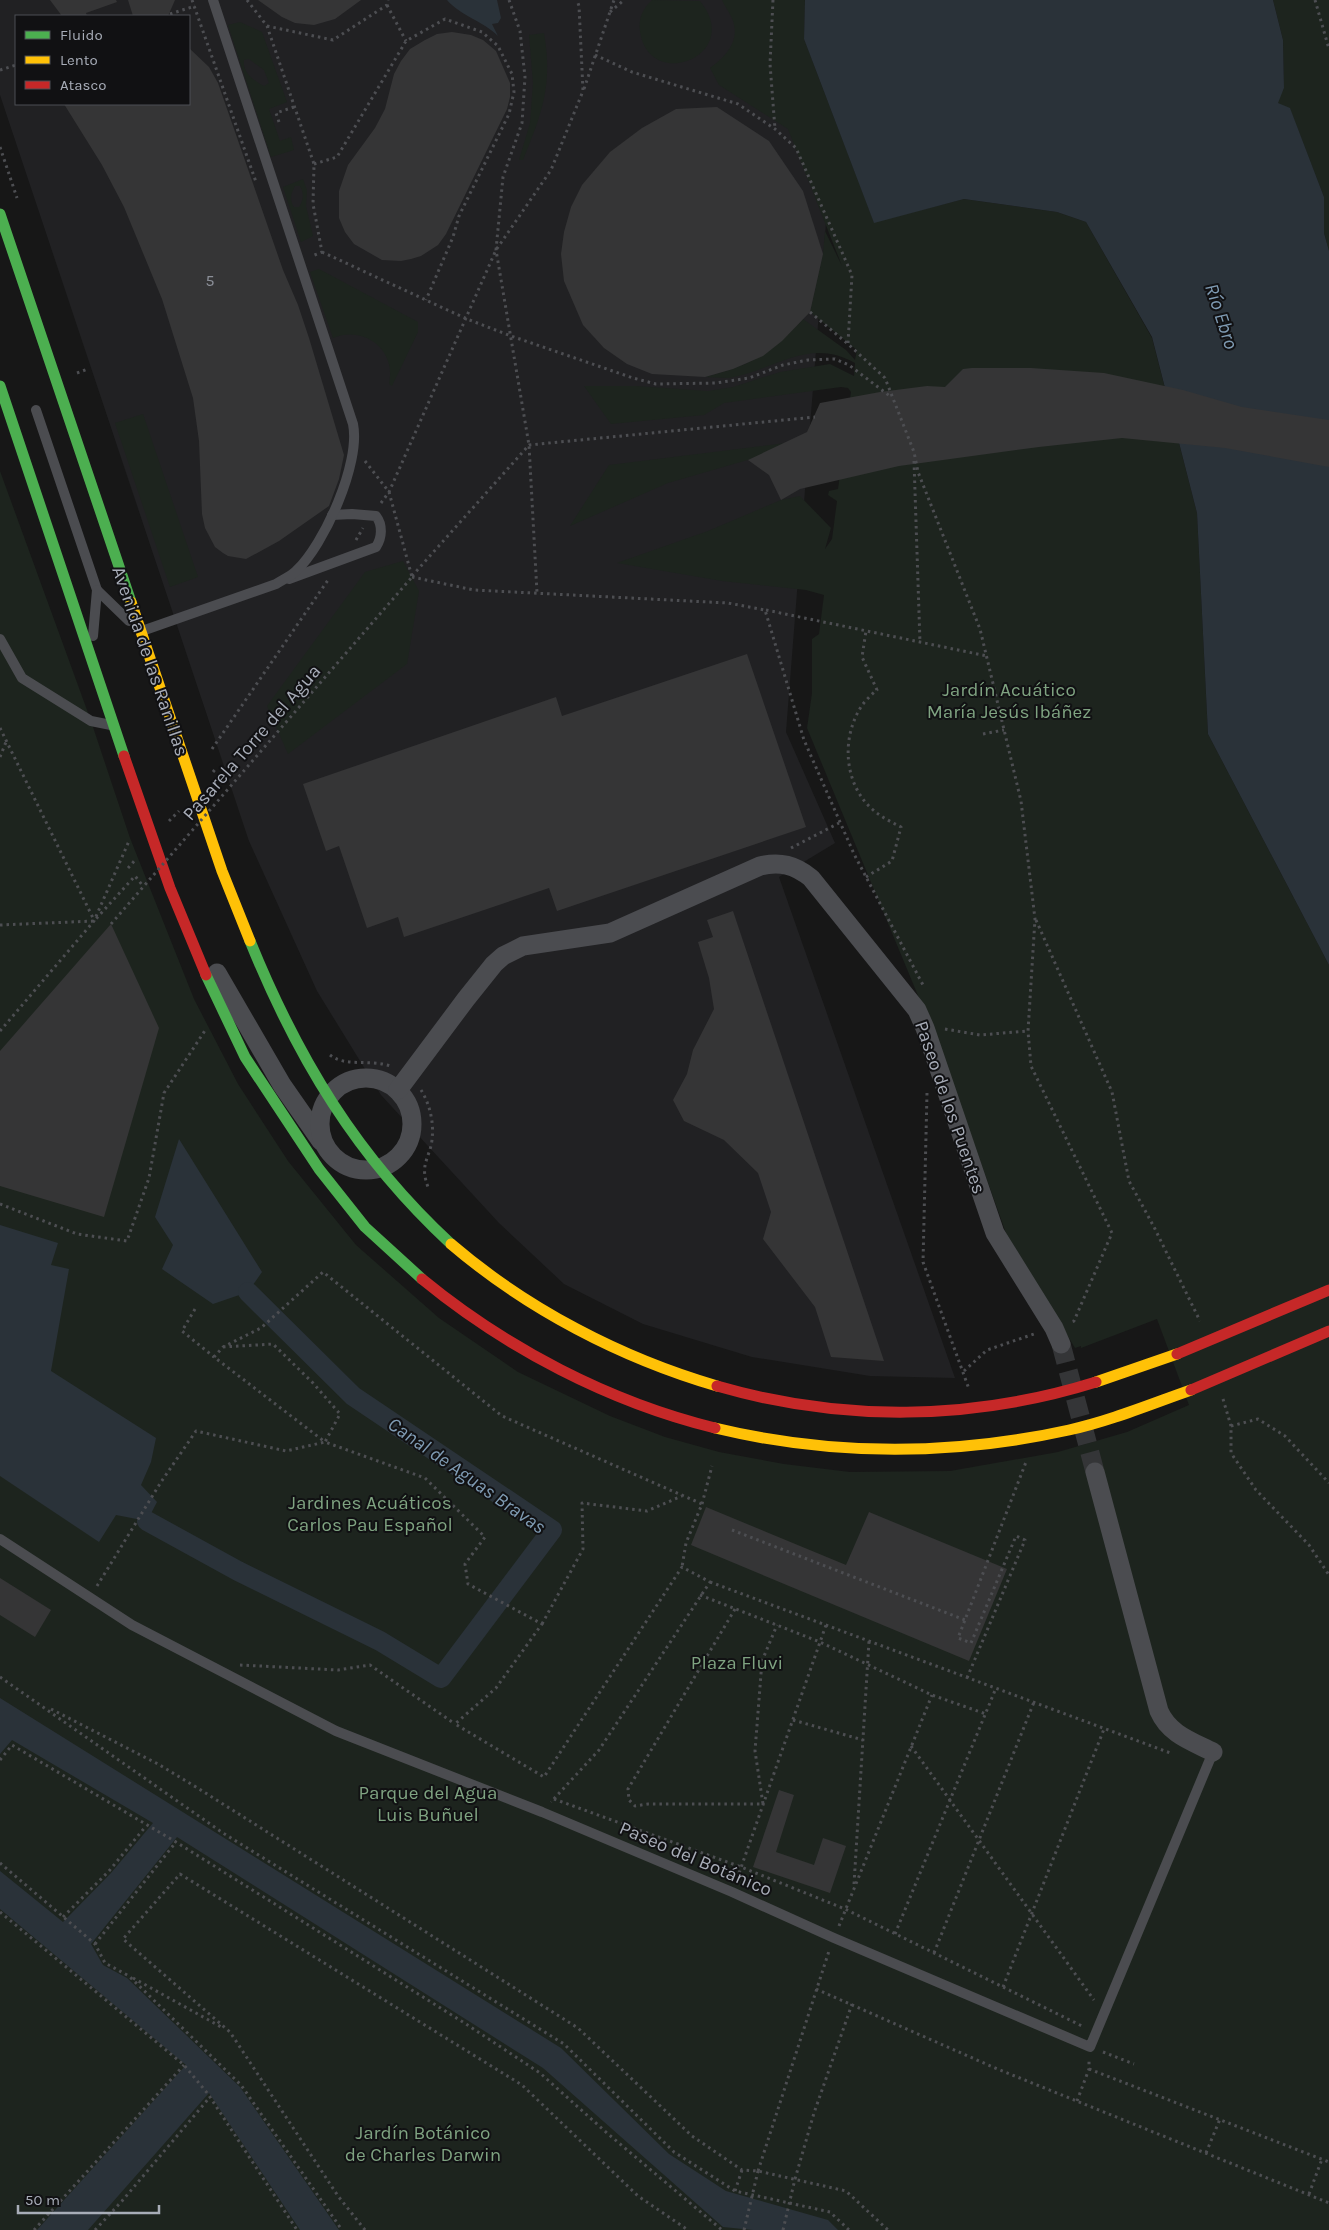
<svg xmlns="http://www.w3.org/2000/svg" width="1329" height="2230" font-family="Karla,sans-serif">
  <rect width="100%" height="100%" fill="#171717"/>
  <path fill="#212123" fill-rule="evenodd" d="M0,0H805L804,39L834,121L786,732L835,843L779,877L955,1378L870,1376L752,1357L643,1324L564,1284L499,1223L381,1095L317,991L249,841L0,95ZM16,16H189V104H16Z"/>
  <g fill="#1d241e" fill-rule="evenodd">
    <path d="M652,0L700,1C745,56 648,93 640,31C638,19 643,8 652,0Z"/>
    <path d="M722,0H805L804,39L874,222L964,199L1057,212L1086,222L1152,338L1197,513L1208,734L1329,965V2230H0V471L91,721L130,838L194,999L238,1084L288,1161L356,1245L439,1318L518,1372L610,1416L665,1437L719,1452L784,1464L850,1472L950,1471L1058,1452L1127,1432L1189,1405L1157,1319L1081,1348V1346L1075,1348L1006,1233L941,1051L807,728L812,693V639L819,634L824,595L806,590L722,581L617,563L708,531L781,500L800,496L831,528L825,549L832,539L837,501L828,495L829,491L838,489L851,392L848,388L841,387L724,403L704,415L611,424L584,386H636L708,391L733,387L780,372L830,364L854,376L855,363C808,336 774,371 728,378C721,378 712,377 705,377C752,365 769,355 803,319L846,350L855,360L857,350L810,312L823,254L825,231L842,266L788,129L719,85L710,68C725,57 740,42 733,21C731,14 725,7 722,0Z"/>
    <polygon points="1273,0 1329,0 1329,251 1324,233 1324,197 1290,109 1277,103 1284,88 1283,40"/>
    <path d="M240,22L262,32L287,102L269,109L280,141L291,137L294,150L271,157L228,25ZM249,59L264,70L269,83L264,86C254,81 242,72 244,60Z"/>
    <path d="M544,33C553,85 542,113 523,160H519L530,123L533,83L529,35Z"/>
    <path d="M303,179L307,190L306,206L313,236L301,242L283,187ZM295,186H300C304,194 304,199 299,207H294C289,200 291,193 295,186Z"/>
    <path d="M319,269L418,322V332L392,386L389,384C397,350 364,325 333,338L310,272Z"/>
    <polygon points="143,414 198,577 170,587 115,423"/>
    <polygon points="786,443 751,459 668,483 570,526 609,465"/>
    <polygon points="403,561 419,591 407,664 288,754 267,706 365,572"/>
  </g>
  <g fill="#2a3239">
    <path d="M447,0H497L501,18L498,23L492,24L498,36C483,21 461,16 447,0Z"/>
    <polygon points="805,0 1273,0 1283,40 1284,88 1278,103 1290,108 1324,197 1324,233 1329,251 1329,965 1208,734 1197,513 1152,337 1086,222 1057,212 964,199 874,223 804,39"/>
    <polygon points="179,1139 262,1272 248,1292 213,1304 162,1269 173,1245 155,1217"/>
    <polygon points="0,1225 58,1243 51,1265 69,1269 51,1371 156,1438 151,1462 141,1485 157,1502 147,1521 116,1515 99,1542 0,1476"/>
    <polygon points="0,1698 561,2048 669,2154 726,2191 828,2220 838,2230 753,2230 723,2227 543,2068 177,1837 91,1944 103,1965 127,1978 240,2087 339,2230 300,2230 209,2093 88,2230 37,2230 186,2065 0,1909 0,1871 63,1922 111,1873 153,1823 12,1740 0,1754"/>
  </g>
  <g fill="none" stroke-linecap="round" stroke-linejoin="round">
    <polyline stroke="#2a3239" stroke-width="20" points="147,1521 238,1571 380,1641 441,1678 552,1530 353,1396 248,1292"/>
  </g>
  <g fill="#353536">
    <polygon points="50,0 116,0 117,2 86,13 87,16 62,16"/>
    <polygon points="128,0 175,0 168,16 133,16"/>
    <polygon points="258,0 361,0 335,19 314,25 295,23 282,17"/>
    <polygon points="452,32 471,35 483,40 496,51 510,83 510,97 507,109 446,234 438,245 421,256 411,259 401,261 382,260 354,244 345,232 339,218 339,191 348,165 375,128 385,109 394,74 401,61 410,49 425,40 437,34"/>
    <polygon points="189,48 209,67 218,83 283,270 298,305 309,338 344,455 339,479 329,506 279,541 246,559 228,556 223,553 215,547 205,528 202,514 199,441 193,398 162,299 124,207 102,165 64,104 189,104"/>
    <polygon points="717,107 769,141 803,191 823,254 810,312 782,341 763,356 733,369 705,377 652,374 627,364 604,348 583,325 564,281 561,254 564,232 571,207 582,185 610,152 642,128 676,109"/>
    <polygon points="972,368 1031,368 1104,373 1183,390 1242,407 1329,420 1329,467 1225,448 1122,438 1039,447 899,466 800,489 781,500 769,475 748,460 807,432 820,403 880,392 927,386 945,387 963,369"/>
    <polygon points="747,654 806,827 557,911 549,888 404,937 398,917 367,928 339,846 326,851 303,784 556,697 562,716"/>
    <polygon points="733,911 884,1361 831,1357 815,1307 763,1239 771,1212 758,1173 724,1140 684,1121 673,1100 687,1074 693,1050 714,1009 709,978 698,942 713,937 707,920"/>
    <polygon points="111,924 159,1028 104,1217 0,1186 0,1051"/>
    <polygon points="706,1507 846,1565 869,1512 1007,1569 969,1661 691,1545"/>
    <polygon points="0,1578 51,1610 35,1637 0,1615"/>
    <polygon points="779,1790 794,1795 776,1852 814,1865 823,1838 846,1846 830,1893 753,1867"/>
  </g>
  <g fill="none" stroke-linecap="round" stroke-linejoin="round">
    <polyline stroke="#343537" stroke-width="19" stroke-dasharray="19 9" stroke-linecap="butt" points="1061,1344 1095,1472"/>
    <g stroke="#4d4e52" stroke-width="3" stroke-dasharray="2.5 4" stroke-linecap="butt">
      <polyline points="192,0 256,182"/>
      <polyline points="247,0 267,26 314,164 313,204 322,252 312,256"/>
      <polyline points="509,0 520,31 525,77 522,123 503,177 496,250 529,445 537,593"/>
      <polyline points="773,0 770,64 775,129"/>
      <polyline points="1315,0 1329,49"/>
      <polyline points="387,5 406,41"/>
      <polyline points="610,12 624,0"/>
      <polyline points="170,14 195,6"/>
      <polyline points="267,26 333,40 387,5 388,0"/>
      <polyline points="595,55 632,72 738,104 775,129 796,148 852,275 848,343"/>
      <polyline points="0,70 16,65"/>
      <polyline points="584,89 614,0"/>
      <polyline points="279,122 276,113 294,107"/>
      <polyline points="0,147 17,198"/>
      <polyline points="314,164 337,157 406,41 445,19 482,32 498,46 512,74 514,92 509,114 459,216 453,237 426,300"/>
      <polyline points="322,252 467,319 511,336 633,378 656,384 716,383 749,378 783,365 808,360 835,359 849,365 891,397"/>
      <polyline points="810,312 848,344 885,378 914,452 918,472 980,629 1021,801 1035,919 1028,1031 1031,1066 1112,1233 1074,1321 1071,1322"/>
      <polyline points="77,373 88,369"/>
      <polyline points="365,461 389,492 412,577"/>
      <polyline points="914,461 920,643"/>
      <polyline points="381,503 389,492 496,250 551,170 583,91 579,6 577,0"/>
      <polyline points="356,540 363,528"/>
      <polyline points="412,576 529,445 815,417"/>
      <polyline points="412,577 474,590 728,603 765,610 804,740 854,854 923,985"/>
      <polyline points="766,610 987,656"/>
      <polyline points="0,728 94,920"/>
      <polyline points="983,734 1004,730"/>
      <polyline points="212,749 328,580"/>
      <polyline points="0,757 6,742"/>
      <polyline points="213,772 217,767"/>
      <polyline points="169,821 179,811"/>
      <polyline points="791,848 839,823"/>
      <polyline points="128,868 136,859"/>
      <path d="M866,877L892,861L901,827C891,822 881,817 872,809C843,783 841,735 863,704C867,699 872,694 877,690L862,657L866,631"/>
      <polyline points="1036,920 1112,1092 1129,1181 1154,1227 1200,1321"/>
      <polyline points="0,925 94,921 135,876 143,886"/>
      <polyline points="945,1029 980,1035 1027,1031"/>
      <polyline points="0,1031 94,921 129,841"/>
      <path d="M330,1055C346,1068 371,1058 393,1067"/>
      <path d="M421,1090C431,1106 435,1127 431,1146C426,1163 421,1168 428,1187"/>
      <polyline points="927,1093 923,1262 969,1389"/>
      <polyline points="0,1204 77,1234 127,1241 149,1178 164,1093 206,1029"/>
      <polyline points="195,1309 182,1331 214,1357"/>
      <polyline points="223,1347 273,1344 313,1383 340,1414 325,1442 214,1357 223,1347 261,1328 323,1272 502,1416 702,1504 686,1543 682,1567"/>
      <polyline points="964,1371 987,1350 1037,1333"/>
      <polyline points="1223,1399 1231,1426 1231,1453 1256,1490 1309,1545 1329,1575"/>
      <polyline points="1231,1426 1258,1419 1285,1436 1329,1483"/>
      <polyline points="702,1504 712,1466"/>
      <polyline points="732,1530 965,1620"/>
      <polyline points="710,1582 1173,1754"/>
      <polyline points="97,1586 161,1482 196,1431 286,1451 325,1442 425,1478 485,1537 465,1564 468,1584 542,1624 496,1688 455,1724 544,1777 682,1567 710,1582 599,1750 551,1802"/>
      <polyline points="700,1595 820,1642 932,1695 986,1714"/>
      <polyline points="735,1609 628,1789 629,1800 635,1806 648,1804 763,1804 755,1751 762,1661 777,1625"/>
      <polyline points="542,1624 583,1549 582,1503 647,1511 682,1496"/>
      <polyline points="240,1665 338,1670 370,1665 455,1724"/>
      <polyline points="0,1677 223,1833 564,2044 674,2152 735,2191 830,2212 849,2230"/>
      <polyline points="967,1678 1025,1540 1016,1536 971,1643 958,1638 1026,1462"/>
      <polyline points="51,1709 158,1764 196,1787 578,2028 692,2136 742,2170 758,2171 846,2191 888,2230"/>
      <polyline points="793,1720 863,1740"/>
      <polyline points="911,1746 1094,2000"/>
      <polyline points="0,1760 12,1745 176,1842 466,2024 540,2073 607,2133 722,2230"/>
      <polyline points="554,1799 741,1867 845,1909 1084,2027"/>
      <polyline points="0,1863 95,1944 105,1963 129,1976 241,2085 342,2230"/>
      <polyline points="737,1879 826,1625"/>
      <polyline points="854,1884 869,1641"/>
      <polyline points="0,1912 184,2065 208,2094 297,2230"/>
      <polyline points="63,1917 109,1871 146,1826"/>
      <polyline points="839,1926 932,1695"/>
      <polyline points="895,1934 996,1688"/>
      <polyline points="95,1944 176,1842"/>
      <polyline points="934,1953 1034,1702"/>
      <polyline points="133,1978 223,2028"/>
      <polyline points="1003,1987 1104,1729"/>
      <polyline points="816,1989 995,2068 1329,2203"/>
      <polyline points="1103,2052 1134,2064"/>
      <polyline points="1089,2069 1329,2162"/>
      <polyline points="1077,2101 1089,2069 1089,2061"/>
      <polyline points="1206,2153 1220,2119"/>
      <polyline points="758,2171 829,1951"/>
      <polyline points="795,2179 814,2113 852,2004"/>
      <polyline points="735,2191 742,2170"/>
      <polyline points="1309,2194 1322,2159"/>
      <polyline points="34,2230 184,2065"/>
      <polyline points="95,2230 122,2201 210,2097"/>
      <polyline points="365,2230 338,2196 230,2032 123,1939 180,1874 522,2085 638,2196 688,2230"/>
    </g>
    <g stroke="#4b4c50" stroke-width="10">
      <polyline points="36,410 97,590 93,636"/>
      <path d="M289,579L376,547C382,538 383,525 376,516L352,514L332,515"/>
      <polyline points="97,590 129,621"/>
      <path d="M142,631L276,584C282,580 291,576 296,571C324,545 361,463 353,424L213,0"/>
      <polyline points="0,639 22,678 91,721 111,725"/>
      <polyline points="0,1539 132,1625 336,1731 542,1812 732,1892 834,1938 1090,2047 1213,1752"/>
    </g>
    <g stroke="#4b4c50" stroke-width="19">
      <polyline points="217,973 282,1085 321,1141"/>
      <circle cx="366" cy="1124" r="46"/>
      <path d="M398,1090L466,999L494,964L503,956L523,946L610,933L760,866C780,861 795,865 811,878L917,1010L925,1028L995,1233L1054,1328L1061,1344"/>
      <path d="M1095,1472L1159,1711C1169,1734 1191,1741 1213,1752"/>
    </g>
    <g stroke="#4caf50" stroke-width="11">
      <polyline points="0,214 131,602"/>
      <polyline points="0,386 124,756"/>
      <path d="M250,941C298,1059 357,1157 451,1244"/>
      <polyline points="206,975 245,1057 319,1169 365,1227 422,1279"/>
    </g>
    <g stroke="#ffc107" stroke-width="11">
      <polyline points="131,602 222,871 250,941"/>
      <path d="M451,1244C527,1309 621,1358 717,1386"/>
      <polyline points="1096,1382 1177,1354"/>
      <path d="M715,1428C832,1456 951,1456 1069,1430C1110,1421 1151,1404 1191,1390"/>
    </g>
    <g stroke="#c62828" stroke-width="11">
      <polyline points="124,756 170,888 206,975"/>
      <path d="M422,1279C506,1348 609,1402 715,1428"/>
      <path d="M717,1386C842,1422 971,1421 1096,1382"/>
    </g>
    <g stroke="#4d4e52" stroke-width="3" stroke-dasharray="2.5 4" stroke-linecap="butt">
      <polyline points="111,924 412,577"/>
      <polyline points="744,2230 758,2171"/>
      <polyline points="783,2230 795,2179"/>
    </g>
    <g stroke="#c62828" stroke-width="11">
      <polyline points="1177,1354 1329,1290"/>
      <polyline points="1191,1390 1329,1331"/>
    </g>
  </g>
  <g text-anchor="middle" stroke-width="4" stroke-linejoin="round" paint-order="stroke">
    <g font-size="16" fill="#8b8f98">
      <text x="210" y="286">5</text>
    </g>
    <g font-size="19" fill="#a8adb8" stroke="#111113">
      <text transform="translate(151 661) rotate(71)" y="7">Avenida de las Ranillas</text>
      <text transform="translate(251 742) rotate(-49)" y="7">Pasarela Torre del Agua</text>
      <text transform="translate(951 1107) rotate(71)" y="7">Paseo de los Puentes</text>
      <text transform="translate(696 1858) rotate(23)" y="7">Paseo del Botánico</text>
    </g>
    <g font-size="19" fill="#7fa381" stroke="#111113">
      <text x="1009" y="696">Jardín Acuático<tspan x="1009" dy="22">María Jesús Ibáñez</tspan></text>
      <text x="370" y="1509">Jardines Acuáticos<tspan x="370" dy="22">Carlos Pau Español</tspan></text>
      <text x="737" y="1669">Plaza Fluvi</text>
      <text x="428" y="1799">Parque del Agua<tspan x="428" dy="22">Luis Buñuel</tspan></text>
      <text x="423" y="2139">Jardín Botánico<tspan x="423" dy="22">de Charles Darwin</tspan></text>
    </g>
    <g font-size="20" font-style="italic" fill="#7f9bb3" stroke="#111113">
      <text transform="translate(1222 316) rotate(72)" y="7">Río Ebro</text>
      <text transform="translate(467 1475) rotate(35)" y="7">Canal de Aguas Bravas</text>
    </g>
  </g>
  <rect x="15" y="15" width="175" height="90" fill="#111113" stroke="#4d4f55"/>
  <rect x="25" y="31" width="25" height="8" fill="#4caf50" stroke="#4d4f55"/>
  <text x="60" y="40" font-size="15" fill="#a8adb8">Fluido</text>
  <rect x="25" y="56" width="25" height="8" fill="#ffc107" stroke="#4d4f55"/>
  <text x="60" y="65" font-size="15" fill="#a8adb8">Lento</text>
  <rect x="25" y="81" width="25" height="8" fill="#c62828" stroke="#4d4f55"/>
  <text x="60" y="90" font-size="15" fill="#a8adb8">Atasco</text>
  <path d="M18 2205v8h141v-8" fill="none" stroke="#a8adb8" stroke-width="2.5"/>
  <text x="25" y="2205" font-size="15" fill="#a8adb8" stroke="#111113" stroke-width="4" paint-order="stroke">50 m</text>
</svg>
